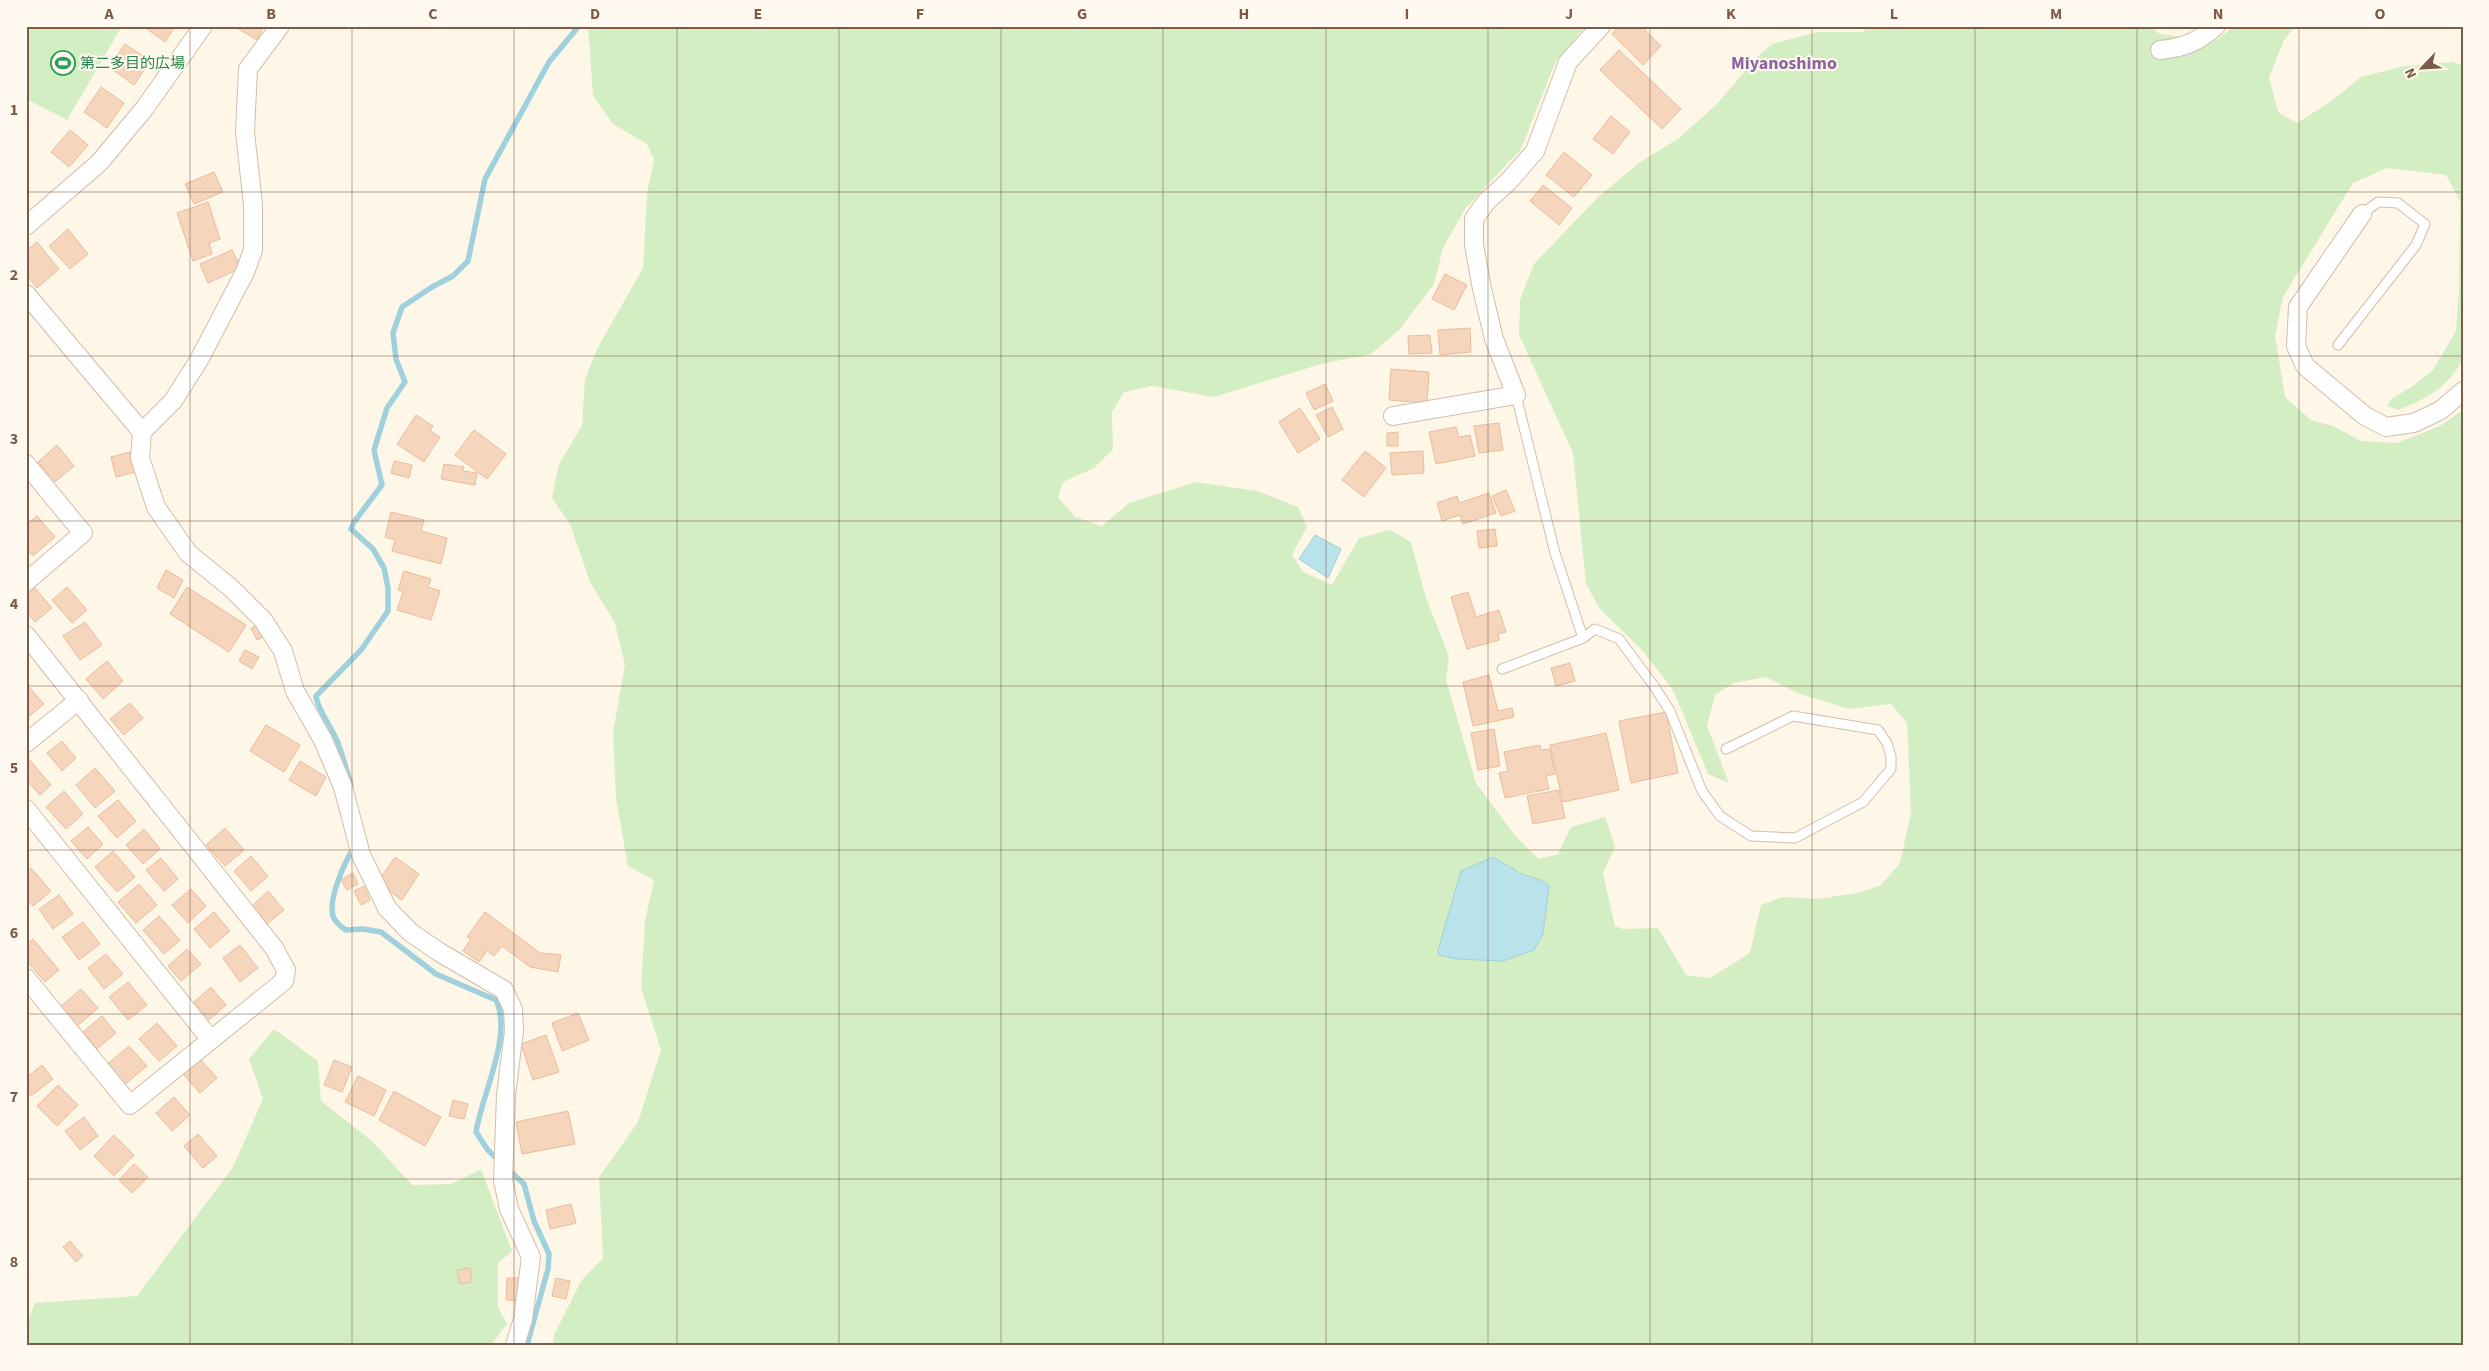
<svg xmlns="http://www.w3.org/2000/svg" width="2489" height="1371" font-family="'Source Sans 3','Noto Sans JP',sans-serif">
  <rect width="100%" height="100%" fill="#fef6e7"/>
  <g fill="#d4eec4">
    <polygon points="26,26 122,26 67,120 26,99"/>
    <path d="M588,26H1586L1555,63L1521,149L1465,209L1443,248L1434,284L1399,330L1371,354L1321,364L1214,397L1152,386L1124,392L1112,412L1113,449L1094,468L1063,482L1058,497L1075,517L1102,526L1129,503L1196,482L1257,491L1298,507L1307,527L1292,555L1303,572L1332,585L1359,538L1390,530L1411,542L1426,598L1449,656L1446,680L1476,783L1516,837L1539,859L1558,854L1571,827L1605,817L1615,847L1603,873L1615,926L1623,929L1658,928L1686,975L1710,978L1750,953L1761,905L1783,897L1817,899L1858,893L1881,885L1900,863L1911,812L1907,723L1891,704L1849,709L1797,693L1766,677L1734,683L1715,695L1707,726L1729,783L1708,774L1673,690L1643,651L1600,609L1586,584L1573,453L1519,335L1520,300L1534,264L1598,197L1639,163L1679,138L1716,105L1756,58L1772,44L1817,32H1862L1870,26H2148L2160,34L2215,41L2235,26H2295L2284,40L2269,77L2278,112L2297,123L2333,100L2361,77L2404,66L2452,62L2463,65V360C2446,388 2427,399 2398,410L2387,406L2391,399L2410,388L2433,370L2456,331L2459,291L2460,201L2446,175L2387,168L2353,183L2283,297L2275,336L2285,397L2311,420L2333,426L2361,441L2397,443L2440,426L2463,410V1342L2460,1345H553L554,1335L581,1281L603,1258L599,1177L638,1122L661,1050L641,988L645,921L654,880L628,866L616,799L613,732L625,665L615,623L590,582L570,524L552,498L559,464L582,426L585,379L597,349L643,268L647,193L654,160L647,144L613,124L593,96Z"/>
    <polygon points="274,1029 318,1061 321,1101 372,1141 412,1185 451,1184 481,1169 512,1251 498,1263 498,1307 507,1324 491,1345 26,1345 26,1326 35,1303 137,1296 233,1167 263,1099 249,1059"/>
  </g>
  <g fill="#b9e2ea" stroke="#9fd1dd">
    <polygon points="1315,535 1341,549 1328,578 1299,559"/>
    <polygon points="1493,857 1522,874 1543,881 1549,886 1543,934 1534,950 1503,961 1457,959 1439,955 1438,950 1461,871"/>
  </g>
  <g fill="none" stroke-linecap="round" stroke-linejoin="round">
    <g stroke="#9fd1dd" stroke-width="5.5">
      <path d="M351,785C347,771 343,757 338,743C333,729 317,709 316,696L361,650L388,611V588L384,568L373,549L351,529L354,522L382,485L374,450L387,408L405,382L396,359L393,333L402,307L432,287L453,276L468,261L485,179L549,62L579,26"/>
      <path d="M355,846C345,861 328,898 333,916C335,923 341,926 346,930L363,929L381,932L436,974L496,1000C513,1035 482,1094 476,1132L487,1149L499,1161"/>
      <polyline points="508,1169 524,1184 534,1221 549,1254 548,1269 527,1345"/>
    </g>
  </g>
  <g fill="#f6d5bd" stroke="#eabc9b">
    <polygon points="143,26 175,26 165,42"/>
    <polygon points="234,26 264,26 257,40"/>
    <polygon points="1619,26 1641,26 1661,46 1643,65 1612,34"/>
    <polygon points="125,44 150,61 134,85 109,67"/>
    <polygon points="1619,50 1681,109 1662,129 1600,70"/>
    <polygon points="101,87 124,103 107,128 84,112"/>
    <polygon points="1611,116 1630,132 1613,154 1593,139"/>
    <polygon points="70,130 88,145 69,167 51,152"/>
    <polygon points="1564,152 1592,175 1574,197 1546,175"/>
    <polygon points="214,172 223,192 194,204 185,184"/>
    <polygon points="1543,185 1572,208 1559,225 1530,201"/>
    <polygon points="208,202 220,239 209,243 212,254 193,261 177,213"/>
    <polygon points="68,229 88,254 70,269 49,246"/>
    <polygon points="37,242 59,269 37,288 26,275 26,251"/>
    <polygon points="232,250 241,268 208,283 200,264"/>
    <polygon points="1445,274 1467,285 1454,310 1432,299"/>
    <polygon points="1470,328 1471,352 1440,355 1438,330"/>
    <polygon points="1430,335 1432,353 1409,354 1408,336"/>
    <polygon points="1391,369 1429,372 1427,403 1389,400"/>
    <polygon points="1325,384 1333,401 1314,410 1306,393"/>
    <polygon points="1332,407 1343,429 1328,437 1316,415"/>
    <polygon points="1300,408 1320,439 1298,453 1279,422"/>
    <polygon points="416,415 433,426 430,431 440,437 424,462 397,444"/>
    <polygon points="1499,423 1503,450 1479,453 1474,426"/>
    <polygon points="1456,427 1459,437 1470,435 1475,456 1436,464 1429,432"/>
    <polygon points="474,430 506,454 487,479 455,455"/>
    <polygon points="1398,432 1398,446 1387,446 1387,433"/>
    <polygon points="57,445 74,466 55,482 38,462"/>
    <polygon points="1365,451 1386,468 1364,497 1342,480"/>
    <polygon points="1423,451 1424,473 1392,475 1390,453"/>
    <polygon points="130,452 135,472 116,477 111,457"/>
    <polygon points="394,461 412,465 409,478 391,473"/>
    <polygon points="444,464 464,467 463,471 477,473 475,485 441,479"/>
    <polygon points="1506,490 1515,511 1501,516 1492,496"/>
    <polygon points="1489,493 1496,513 1463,524 1460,515 1442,521 1437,503 1457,496 1459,503"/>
    <polygon points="391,512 424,520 421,531 447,538 441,564 392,551 395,540 385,537"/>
    <polygon points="37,516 55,537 33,556 26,549 26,525"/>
    <polygon points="1495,529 1497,546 1479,548 1477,531"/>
    <polygon points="166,570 183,580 174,598 157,588"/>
    <polygon points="404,571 431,579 428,587 440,591 431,620 397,610 403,592 398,590"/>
    <polygon points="67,587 87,610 72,623 52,600"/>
    <polygon points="187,587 246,625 229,652 170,614"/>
    <polygon points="35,588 52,608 35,622 26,611 26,595"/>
    <polygon points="1468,592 1476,617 1499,610 1506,632 1498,634 1499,640 1467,649 1451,597"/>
    <polygon points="85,622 102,645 80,660 63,636"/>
    <polygon points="260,624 265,636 257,640 251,628"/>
    <polygon points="245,650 259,657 252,669 239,661"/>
    <polygon points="107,661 123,681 103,699 86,679"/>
    <polygon points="1570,663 1575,681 1556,686 1551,668"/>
    <polygon points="1489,675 1498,711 1512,708 1514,717 1473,726 1463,682"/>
    <polygon points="27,685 44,704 26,719 26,686"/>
    <polygon points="130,703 143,718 124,735 110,719"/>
    <polygon points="1666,712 1678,773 1631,783 1619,721"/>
    <polygon points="266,725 300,745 284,772 250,751"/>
    <polygon points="1494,729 1500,766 1478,770 1471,733"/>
    <polygon points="1606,733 1619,790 1563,802 1550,745"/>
    <polygon points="62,741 76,758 62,771 47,753"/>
    <polygon points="1540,745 1541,750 1550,749 1555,774 1546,776 1549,789 1505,798 1499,773 1508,771 1504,752"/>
    <polygon points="28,758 51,785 40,795 26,780"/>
    <polygon points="300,761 326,777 316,796 289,780"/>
    <polygon points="95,768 115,791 95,808 76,785"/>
    <polygon points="1559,790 1565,818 1533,824 1527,796"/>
    <polygon points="64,791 83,814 66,829 46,807"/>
    <polygon points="118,800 136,821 117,838 98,816"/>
    <polygon points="88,827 103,844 87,859 71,841"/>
    <polygon points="225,828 244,850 225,866 206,845"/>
    <polygon points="144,829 160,849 143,864 126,845"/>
    <polygon points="113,851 135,877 117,892 95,867"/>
    <polygon points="251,856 268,876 251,891 234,871"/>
    <polygon points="395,857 419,874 402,900 377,883"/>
    <polygon points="161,858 178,879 164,891 146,870"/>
    <polygon points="31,868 51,891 33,906 26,899 26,873"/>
    <polygon points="353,873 358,884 347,890 341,880"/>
    <polygon points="139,884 157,905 136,923 118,902"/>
    <polygon points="364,886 370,900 361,905 354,891"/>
    <polygon points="191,889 206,906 188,923 172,905"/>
    <polygon points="268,891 284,910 267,924 252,906"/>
    <polygon points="59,895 73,914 53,929 39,909"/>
    <polygon points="214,912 230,931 210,948 194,929"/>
    <polygon points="485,912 540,953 561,955 558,972 530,967 502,946 494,956 487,951 479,962 463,951 471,939 467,937"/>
    <polygon points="159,916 180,940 164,954 143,930"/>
    <polygon points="83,922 100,944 79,960 62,937"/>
    <polygon points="33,939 59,970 45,982 26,960 26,945"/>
    <polygon points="240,945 258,968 240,982 223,958"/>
    <polygon points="187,949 201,964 181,981 168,966"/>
    <polygon points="106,954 123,974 104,989 88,968"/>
    <polygon points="128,982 147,1005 128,1020 109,997"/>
    <polygon points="211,987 226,1005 209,1020 194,1002"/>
    <polygon points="81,989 98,1008 76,1027 60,1007"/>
    <polygon points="578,1013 589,1040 562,1051 552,1023"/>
    <polygon points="102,1016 116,1033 97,1049 83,1032"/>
    <polygon points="157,1023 177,1046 159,1061 139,1039"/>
    <polygon points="546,1035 559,1072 533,1080 521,1044"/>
    <polygon points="129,1046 147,1066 123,1086 105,1066"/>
    <polygon points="200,1059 217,1078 200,1093 183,1074"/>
    <polygon points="334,1060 352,1067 342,1092 324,1085"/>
    <polygon points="42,1065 53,1079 31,1096 26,1090 26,1078"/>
    <polygon points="358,1076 386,1090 374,1116 345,1102"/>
    <polygon points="58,1085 78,1105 57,1126 37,1106"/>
    <polygon points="394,1091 441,1117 425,1146 379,1120"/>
    <polygon points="174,1097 190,1115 172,1131 156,1113"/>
    <polygon points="453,1100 468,1104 464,1119 449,1116"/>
    <polygon points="568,1111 575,1144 522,1154 516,1122"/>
    <polygon points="84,1117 98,1136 80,1150 65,1131"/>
    <polygon points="198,1134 217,1156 203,1168 184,1146"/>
    <polygon points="114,1135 134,1155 114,1176 94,1156"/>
    <polygon points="134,1164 148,1177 132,1193 119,1180"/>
    <polygon points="571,1204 576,1223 550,1229 546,1210"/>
    <polygon points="70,1241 83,1256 76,1262 63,1247"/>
    <polygon points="470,1268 472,1282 460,1284 457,1270"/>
    <polygon points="507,1278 519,1278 519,1301 506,1300"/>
    <polygon points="556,1278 570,1281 566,1299 552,1296"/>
  </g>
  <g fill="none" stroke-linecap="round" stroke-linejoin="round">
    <defs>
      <g id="service">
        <polyline points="2338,345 2416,245 2425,224 2398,203 2378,202 2362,214"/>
        <polyline points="1583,638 1595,629 1619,639 1654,686 1670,711 1702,791 1720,816 1751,836 1795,838 1863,802 1891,769 1891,756 1887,743 1878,730 1793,716 1726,749"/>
        <polyline points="1502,669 1583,638 1555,553 1516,395"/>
      </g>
      <g id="minor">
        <polyline points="280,26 248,69 245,132 253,205 253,250 245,272 199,360 173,401 142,432 140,458 156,507 188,553 231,588 263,620 283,651 295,691 323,740 343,787 361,855 387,908 410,932 439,952 504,990 513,1009 514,1031 506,1095 503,1180 509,1209 531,1257 523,1319 515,1345"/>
        <path d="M2160,50C2183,48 2198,42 2216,26"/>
        <polyline points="2362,214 2298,307 2296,346 2305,366 2365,416 2386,427 2414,423 2441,410 2463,391"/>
        <polyline points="26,226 99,163 144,109 203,26"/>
        <polyline points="26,294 142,432"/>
        <polyline points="1393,416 1516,395 1494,339 1482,289 1474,245 1474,219 1486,202 1509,181 1535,151 1568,62 1601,26"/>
        <polyline points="26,464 83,533 26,582"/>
        <polyline points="26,635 274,948 286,970 284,981 130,1105 26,978"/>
        <polyline points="26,743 79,700"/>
        <polyline points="26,809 211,1040"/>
      </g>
    </defs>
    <use href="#service" stroke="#d2beab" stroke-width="11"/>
    <use href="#minor" stroke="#d2beab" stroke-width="20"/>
    <use href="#service" stroke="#fff" stroke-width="9"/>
    <use href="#minor" stroke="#fff" stroke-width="18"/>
  </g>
  <path fill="none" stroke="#7b5c49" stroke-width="1" stroke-opacity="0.55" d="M190,26V1345M352,26V1345M514,26V1345M677,26V1345M839,26V1345M1001,26V1345M1163,26V1345M1326,26V1345M1488,26V1345M1650,26V1345M1812,26V1345M1975,26V1345M2137,26V1345M2299,26V1345M26,192H2463M26,356H2463M26,521H2463M26,686H2463M26,850H2463M26,1014H2463M26,1179H2463"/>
  <defs>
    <symbol id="stadium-ring" viewBox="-11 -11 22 22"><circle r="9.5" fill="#fff9ef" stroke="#2e9e5b" stroke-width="1.5"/><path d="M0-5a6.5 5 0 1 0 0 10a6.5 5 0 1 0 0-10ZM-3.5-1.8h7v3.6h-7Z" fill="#2e9e5b"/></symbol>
  </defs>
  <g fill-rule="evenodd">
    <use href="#stadium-ring" x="49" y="49" width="28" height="28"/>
  </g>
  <g text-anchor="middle" stroke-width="4" stroke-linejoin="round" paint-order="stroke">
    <g font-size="15" fill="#27864d" stroke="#fff9ef" text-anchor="start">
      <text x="80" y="68">第二多目的広場</text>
    </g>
    <g font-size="18" font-weight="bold" fill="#8c649e" stroke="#fff9ef">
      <text x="1784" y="69">Miyanoshimo</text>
    </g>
  </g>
  <rect width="2489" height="1371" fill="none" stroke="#fff9ef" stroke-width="55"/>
  <g transform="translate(2422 68) rotate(245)" stroke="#fff9ef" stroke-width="4" paint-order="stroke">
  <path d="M0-4L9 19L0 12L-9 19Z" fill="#7b5c49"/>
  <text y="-8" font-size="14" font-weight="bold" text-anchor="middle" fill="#7b5c49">N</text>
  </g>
  <rect x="28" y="28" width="2434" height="1316" fill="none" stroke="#7b5c49" stroke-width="2"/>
  <g font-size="16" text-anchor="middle" font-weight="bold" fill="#7b5c49">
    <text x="109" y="19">A</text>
    <text x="271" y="19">B</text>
    <text x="433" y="19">C</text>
    <text x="595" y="19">D</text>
    <text x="758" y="19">E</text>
    <text x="920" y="19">F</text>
    <text x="1082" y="19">G</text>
    <text x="1244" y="19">H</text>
    <text x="1407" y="19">I</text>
    <text x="1569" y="19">J</text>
    <text x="1731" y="19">K</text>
    <text x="1894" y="19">L</text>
    <text x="2056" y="19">M</text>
    <text x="2218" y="19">N</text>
    <text x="2380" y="19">O</text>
    <text x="14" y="115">1</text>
    <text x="14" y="280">2</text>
    <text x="14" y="444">3</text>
    <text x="14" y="609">4</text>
    <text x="14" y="773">5</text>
    <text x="14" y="938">6</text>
    <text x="14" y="1102">7</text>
    <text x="14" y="1267">8</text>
  </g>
</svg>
